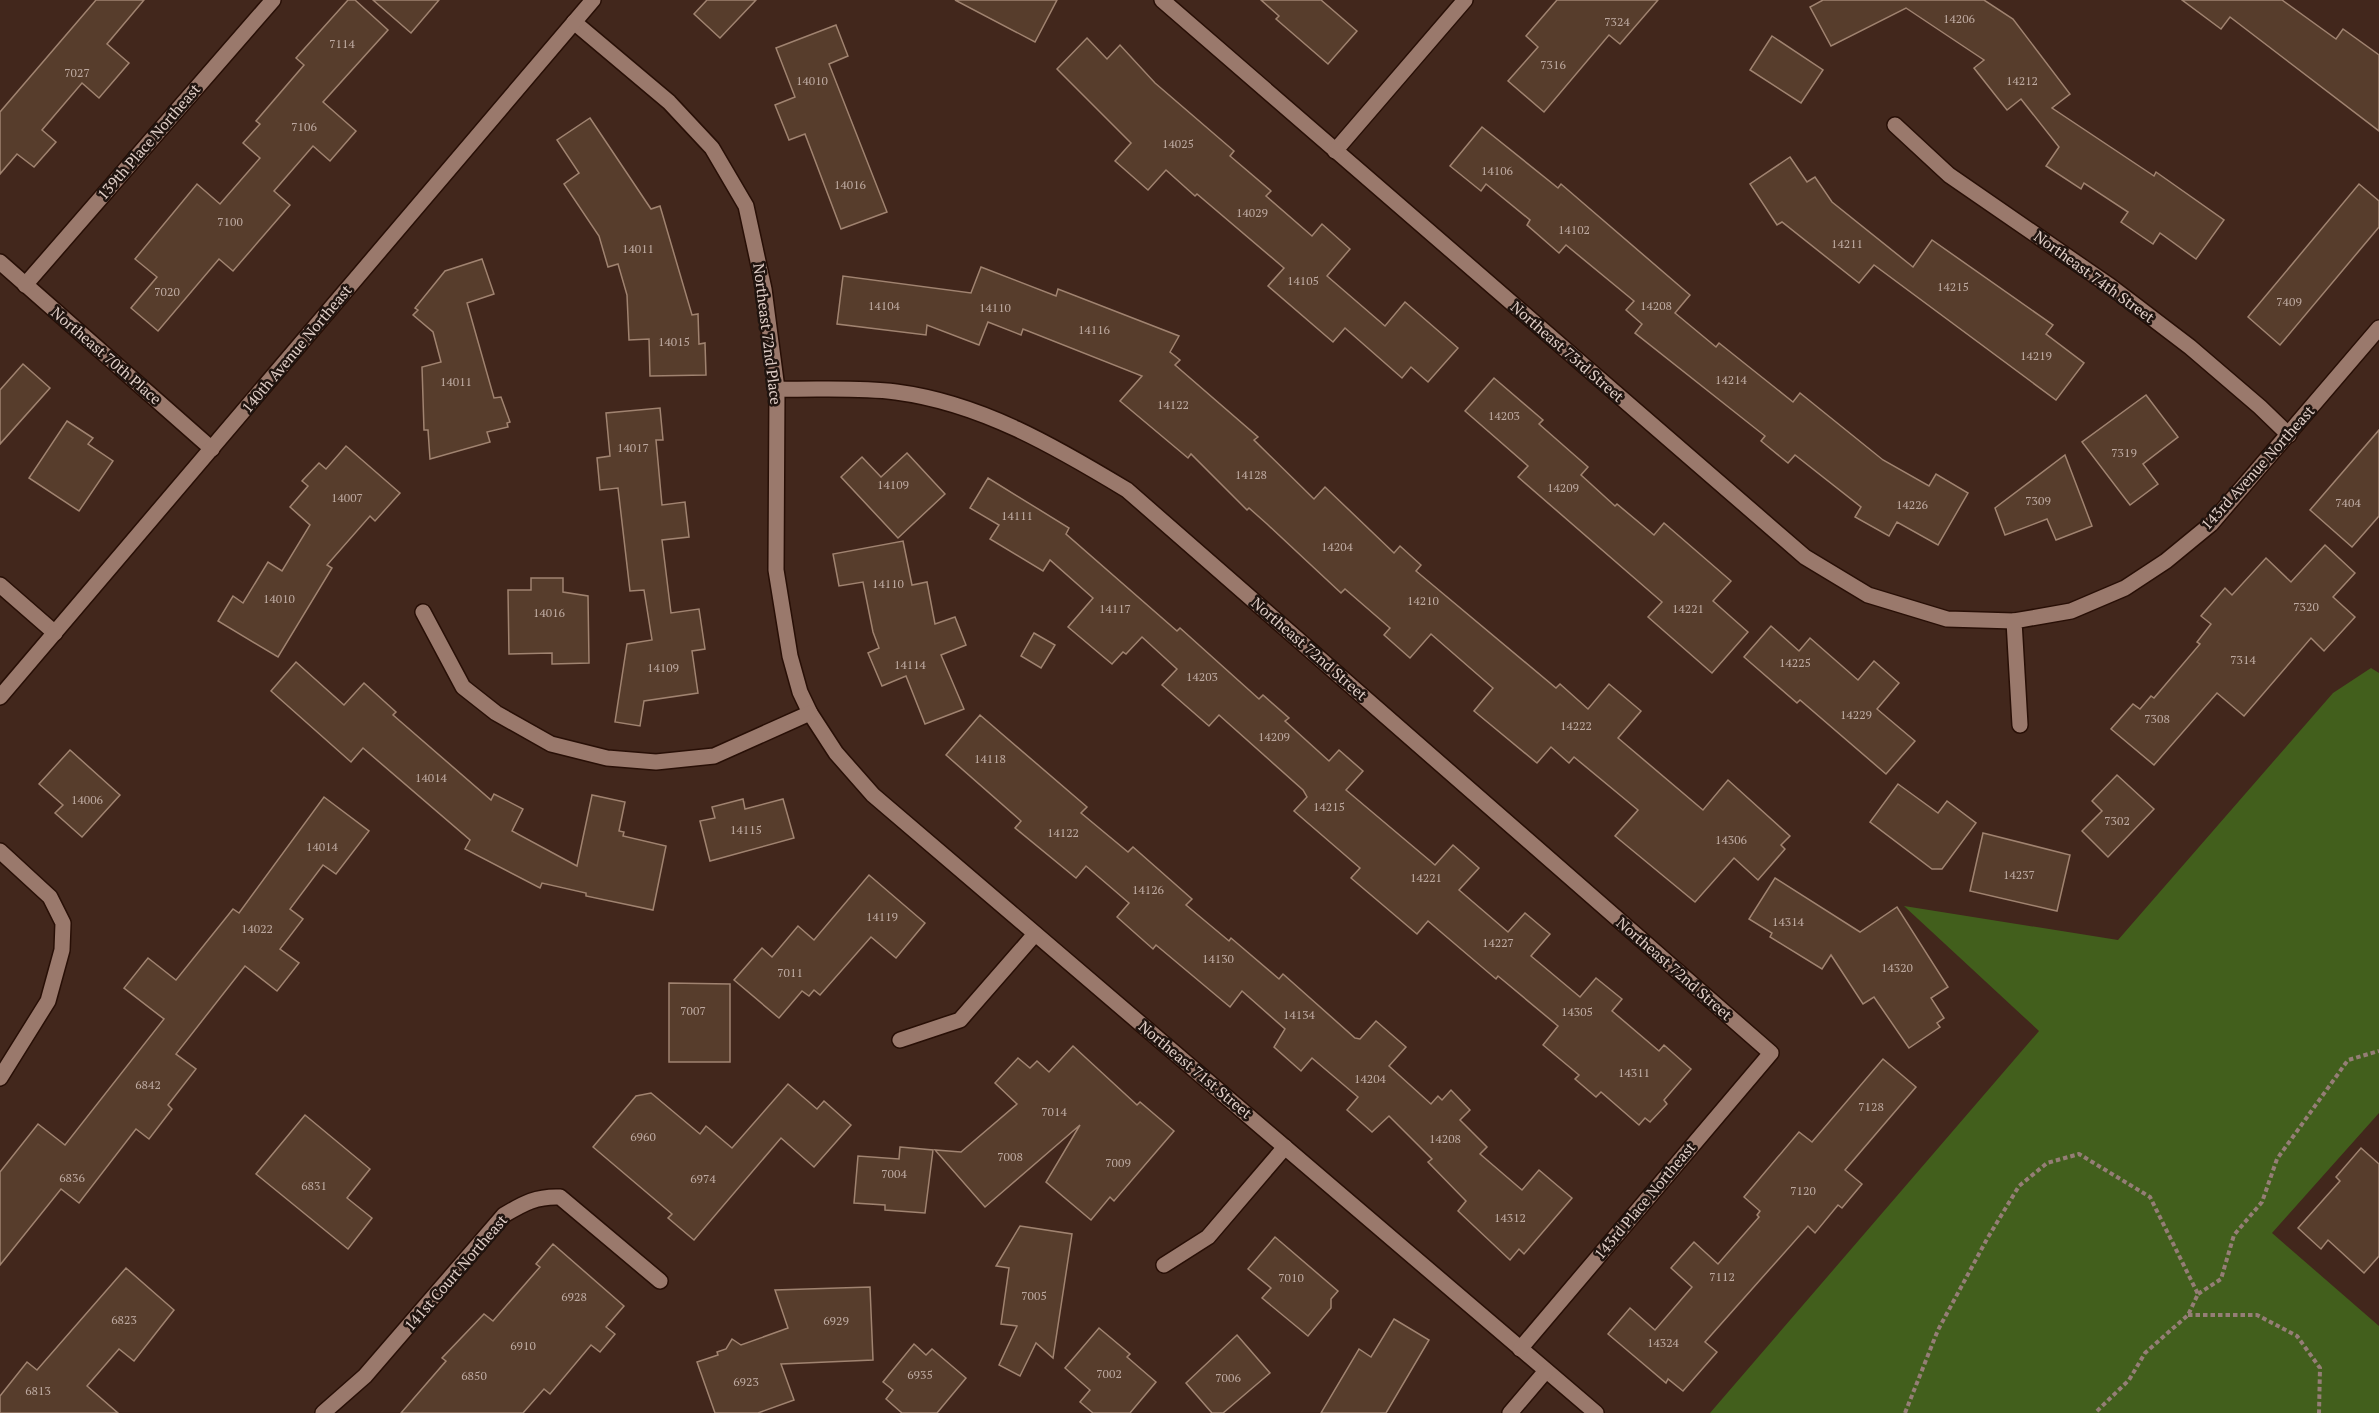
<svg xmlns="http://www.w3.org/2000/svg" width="2379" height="1413" font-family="'PT Serif',serif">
  <rect width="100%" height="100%" fill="#42271c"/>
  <polygon fill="#425f1c" points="2371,668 2379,673 2379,1113 2272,1233 2379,1326 2379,1413 1710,1413 2039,1031 1904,906 2118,940 2333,693"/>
  <g fill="#573d2c" stroke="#a08370" stroke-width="1.5">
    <polygon points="96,0 144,0 107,44 129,63 99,98 82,83 42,130 56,142 34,167 17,154 0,174 0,112"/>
    <polygon points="348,0 355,0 388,30 323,102 356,131 330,161 313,146 274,191 290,205 233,271 219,259 158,331 131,308 157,277 135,259 197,184 220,204 260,158 243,143 260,124 256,121 304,65 296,58"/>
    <polygon points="373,0 439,0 411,33"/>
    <polygon points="707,0 756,0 720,38 694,14"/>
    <polygon points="955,0 1057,0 1035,42"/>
    <polygon points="1261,0 1321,0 1357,31 1328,64 1276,19 1279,16"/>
    <polygon points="1557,0 1658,0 1620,44 1609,35 1544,112 1508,81 1538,47 1526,36"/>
    <polygon points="1823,0 1984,0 2013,19 2070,94 2052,108 2154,176 2156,172 2224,220 2196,259 2160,233 2153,244 2121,222 2128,212 2084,183 2081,189 2046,166 2059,147 2021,99 2007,110 1974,68 1984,60 1906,8 1831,46 1810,7"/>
    <polygon points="2182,0 2282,0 2336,39 2343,29 2379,55 2379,131 2230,17 2221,29"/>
    <polygon points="836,25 848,56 829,64 887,212 841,229 805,134 789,140 775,105 795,97 776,48"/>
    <polygon points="1772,36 1823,70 1801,103 1750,70"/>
    <polygon points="1087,38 1107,59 1120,45 1155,83 1234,151 1230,156 1271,191 1266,196 1312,236 1322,224 1350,249 1327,276 1385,326 1405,302 1458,348 1428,382 1411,367 1402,378 1345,328 1333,342 1268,286 1284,268 1197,194 1195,196 1166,170 1148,190 1115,161 1131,143 1057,69"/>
    <polygon points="590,118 651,209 660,206 692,315 698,314 699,344 705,343 706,375 650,376 649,339 629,340 627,295 618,264 608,267 599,236 564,184 579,173 557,140"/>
    <polygon points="1482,127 1558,188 1561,184 1690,295 1675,313 1716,347 1719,343 1793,402 1800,393 1883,460 1929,486 1936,474 1968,493 1938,545 1897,522 1889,536 1855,517 1861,507 1795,455 1788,463 1761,441 1765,436 1635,333 1642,324 1626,310 1634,301 1566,245 1559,253 1527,225 1530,220 1486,184 1481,191 1450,166"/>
    <polygon points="1790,157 1807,182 1815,177 1832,202 1913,267 1932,240 2053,325 2046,334 2084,363 2056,400 1874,265 1859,283 1782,222 1777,225 1750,184"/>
    <polygon points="2359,184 2379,201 2379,227 2280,345 2248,317"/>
    <polygon points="482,259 494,294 467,303 494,398 501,397 510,422 507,423 508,427 487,432 490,442 430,459 428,430 424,430 422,367 441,362 433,332 413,315 418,310 415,308 445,271"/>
    <polygon points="981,267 1056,296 1058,289 1179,336 1170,352 1180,360 1175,365 1258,437 1254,440 1314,499 1325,487 1394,553 1400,546 1421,565 1416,571 1556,688 1560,684 1588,709 1609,684 1641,711 1618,738 1703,810 1728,780 1790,836 1781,845 1785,849 1758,880 1734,858 1695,902 1615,836 1638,810 1574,757 1569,763 1551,747 1537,763 1474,711 1493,688 1431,634 1410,658 1384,635 1390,628 1345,589 1341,593 1267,524 1249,508 1247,510 1191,454 1188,458 1120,401 1142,376 1023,329 1021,335 988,322 979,345 927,325 926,335 837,324 843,276 971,293"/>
    <polygon points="23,364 50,388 0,444 0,390"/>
    <polygon points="1494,378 1543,420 1539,424 1588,467 1581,475 1615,506 1617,504 1654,535 1664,523 1731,581 1713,601 1748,632 1712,673 1648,617 1662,602 1518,477 1528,466 1465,411"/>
    <polygon points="2146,395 2178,437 2143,464 2158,484 2130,505 2082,442"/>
    <polygon points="660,408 663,440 656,440 662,505 685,502 689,537 662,540 671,613 699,609 705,649 692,651 698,693 644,701 640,726 615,722 627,644 652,640 644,590 630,591 618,488 600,490 597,458 610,456 606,413"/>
    <polygon points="67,421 93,438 88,444 113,461 79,511 29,478"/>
    <polygon points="2379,430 2379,516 2352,547 2310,510"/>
    <polygon points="346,446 400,493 375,521 370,516 327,565 332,568 278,657 218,621 233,596 243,603 268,562 282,571 310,525 290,507 308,486 302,481 319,463 326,469"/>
    <polygon points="907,453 945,494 898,538 841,477 862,457 881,477"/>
    <polygon points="2065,455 2092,526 2056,540 2047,519 2005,535 1995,508"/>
    <polygon points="988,478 1069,528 1066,534 1177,631 1180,628 1259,699 1263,695 1289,718 1285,721 1329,761 1339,750 1363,771 1346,790 1435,865 1453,845 1479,868 1459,890 1508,932 1525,913 1550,934 1531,956 1580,997 1596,978 1622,999 1612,1011 1659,1051 1664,1045 1691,1069 1664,1100 1667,1104 1650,1122 1645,1118 1639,1125 1601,1092 1596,1097 1575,1079 1579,1075 1543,1045 1558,1026 1498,976 1496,979 1428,921 1417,934 1351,878 1360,868 1294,811 1307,797 1303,790 1219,715 1209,726 1162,685 1177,669 1142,637 1126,654 1123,652 1112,664 1068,627 1093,598 1050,560 1043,571 990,539 999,525 970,508"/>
    <polygon points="903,541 912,585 927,582 935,624 955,617 966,645 941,655 964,709 925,724 906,676 882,686 868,653 879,648 873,632 863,582 839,586 833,554"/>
    <polygon points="2325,545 2355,573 2333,597 2355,617 2324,651 2311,638 2244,716 2217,693 2154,765 2111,729 2133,704 2140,709 2151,696 2154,698 2200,644 2197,642 2211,624 2201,616 2225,588 2232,595 2266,558 2291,582"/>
    <polygon points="531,578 563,578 563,592 588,596 589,663 552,664 552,653 509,654 508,590 531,590"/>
    <polygon points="1771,626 1799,651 1810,638 1858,680 1874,661 1899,683 1877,709 1915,741 1886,774 1800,700 1797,703 1744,657"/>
    <polygon points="1034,633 1055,645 1041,668 1021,656"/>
    <polygon points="296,662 344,705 364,683 396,712 393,715 491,800 494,794 523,809 512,831 577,866 592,795 625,802 619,831 624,832 623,836 666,846 653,910 586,896 586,893 542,883 540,888 465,849 470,840 363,748 351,762 271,691"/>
    <polygon points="980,715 1087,807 1081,813 1128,852 1133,847 1192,899 1186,905 1229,941 1231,938 1279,979 1283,974 1355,1038 1360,1039 1376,1021 1406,1047 1389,1066 1431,1104 1438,1096 1442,1100 1451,1090 1470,1110 1460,1120 1487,1147 1480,1154 1522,1190 1539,1170 1572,1198 1524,1254 1519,1249 1510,1260 1458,1211 1466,1201 1428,1162 1432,1159 1389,1116 1372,1132 1347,1110 1358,1097 1312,1058 1301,1071 1274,1047 1285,1029 1242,991 1230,1007 1156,945 1153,949 1117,917 1129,903 1086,866 1076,878 1015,828 1021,821 946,755"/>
    <polygon points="70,750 120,795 82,837 55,813 63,805 39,784"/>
    <polygon points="2117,775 2154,809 2108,857 2082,831 2102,811 2092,801"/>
    <polygon points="1898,784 1938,813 1947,801 1976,823 1942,869 1932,869 1870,822"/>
    <polygon points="324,797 369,831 336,874 323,865 290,909 303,919 280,949 299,963 277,991 245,966 176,1054 196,1069 168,1105 172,1109 149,1139 136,1129 79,1203 61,1189 0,1265 0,1172 38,1124 65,1145 164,1019 124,988 148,958 176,980 233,909 239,913"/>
    <polygon points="743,799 745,809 783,799 794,838 710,861 700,821 715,818 712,807"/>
    <polygon points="1983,833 2070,855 2057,911 1970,891"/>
    <polygon points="869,875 925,923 896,958 871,937 820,995 814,990 809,996 802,991 779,1018 734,980 762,948 772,957 798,926 814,940"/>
    <polygon points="1775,878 1860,932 1897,907 1948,987 1931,998 1944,1018 1937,1023 1940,1027 1909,1048 1874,997 1863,1004 1831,955 1822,969 1770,937 1772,933 1749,919"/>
    <polygon points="669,983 730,984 730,1062 669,1062"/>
    <polygon points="1073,1046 1137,1105 1140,1102 1174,1131 1114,1201 1110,1197 1091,1220 1046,1182 1080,1125 985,1207 935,1150 961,1152 1017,1104 995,1083 1018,1058 1030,1068 1037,1061 1049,1072"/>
    <polygon points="1883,1059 1916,1087 1845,1170 1862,1184 1842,1208 1838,1205 1815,1233 1808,1226 1705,1342 1717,1352 1683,1391 1668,1379 1666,1383 1608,1334 1630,1308 1655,1330 1692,1287 1671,1268 1694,1242 1718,1264 1759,1217 1757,1215 1760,1211 1744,1197 1799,1132 1812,1142"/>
    <polygon points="788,1084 817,1109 824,1101 851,1125 814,1167 781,1138 694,1240 668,1218 672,1214 593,1147 636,1096 651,1093 700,1134 706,1126 732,1148"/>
    <polygon points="305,1115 370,1169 347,1198 372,1218 348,1249 256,1174"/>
    <polygon points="900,1147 933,1150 925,1213 885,1210 885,1205 854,1203 858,1156 899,1159"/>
    <polygon points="2361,1148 2379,1164 2379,1256 2364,1273 2328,1240 2321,1249 2298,1228 2340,1181 2336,1177"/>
    <polygon points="1020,1226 1072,1234 1053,1358 1036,1343 1020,1376 999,1365 1017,1326 1001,1324 1009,1268 996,1266"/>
    <polygon points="1275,1237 1338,1291 1331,1299 1331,1308 1308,1336 1262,1298 1271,1288 1248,1269"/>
    <polygon points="553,1244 624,1306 606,1327 615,1334 600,1352 591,1345 550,1394 544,1389 523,1413 401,1413 446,1361 442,1358 484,1314 493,1321 540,1267 536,1264"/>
    <polygon points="126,1268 174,1310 134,1361 119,1349 87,1386 118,1413 0,1413 0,1396 27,1362 37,1370"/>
    <polygon points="870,1287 873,1360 781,1364 794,1400 758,1413 715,1413 697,1362 718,1355 717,1352 726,1349 732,1339 741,1345 788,1328 775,1290"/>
    <polygon points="1394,1319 1429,1340 1386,1413 1321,1413 1359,1349 1371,1357"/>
    <polygon points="1099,1328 1130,1354 1127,1357 1156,1382 1130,1413 1093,1413 1080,1402 1090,1390 1065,1368"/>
    <polygon points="1237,1335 1270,1373 1223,1413 1212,1413 1186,1383"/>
    <polygon points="914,1344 926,1355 932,1349 966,1378 937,1413 902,1413 886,1399 893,1390 883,1382"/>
  </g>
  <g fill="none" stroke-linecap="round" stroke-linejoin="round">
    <defs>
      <g id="street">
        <polyline points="1162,0 1805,557 1868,595 1947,619 2014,621"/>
        <polyline points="574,22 669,102 712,148 746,206 764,289 777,389 776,570 790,656 800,692 810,713 836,753 873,795 1596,1413"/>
        <polyline points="1895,125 1949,175 2110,286 2190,347 2260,407 2289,435"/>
        <polyline points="1335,151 1465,0"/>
        <polyline points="0,262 212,449"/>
        <polyline points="25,285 273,0"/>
        <path d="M777,389C816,390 857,387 896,392C981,403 1056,447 1127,490L1771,1053L1520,1349"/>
        <polyline points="0,585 55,633"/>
        <polyline points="423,612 463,687 496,713 551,744 607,758 656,762 714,756 810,713"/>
        <polyline points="2020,725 2014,621 2071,611 2125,588 2166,561 2211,524 2379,328"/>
        <polyline points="0,851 50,897 63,923 62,950 48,1001 0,1078"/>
        <polyline points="900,1040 960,1020 1035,934"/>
        <polyline points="1164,1265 1208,1237 1285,1147"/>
        <path d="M323,1413L365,1376L504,1215C524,1203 537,1196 560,1197L660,1281"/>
        <polyline points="1510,1413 1545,1372"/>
      </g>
      <polyline id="secondary" points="0,697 593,0"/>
    </defs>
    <use href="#street" stroke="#280f06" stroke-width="18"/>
    <use href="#secondary" stroke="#280f06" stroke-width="18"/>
    <g stroke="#957e76" stroke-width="4" stroke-dasharray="4.5 3" stroke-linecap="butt">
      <polyline points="2198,1294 2221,1279 2234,1235 2262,1202 2277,1159 2348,1060 2379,1051"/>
      <polyline points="2188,1315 2257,1315 2297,1336 2320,1368 2319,1413"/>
      <polyline points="1905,1413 1938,1330 1987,1239 2019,1186 2047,1163 2079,1154 2150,1197 2198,1294 2188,1315 2145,1353 2129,1380 2095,1413"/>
    </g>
    <use href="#street" stroke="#9a796c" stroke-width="15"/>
    <use href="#secondary" stroke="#9a796c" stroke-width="15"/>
  </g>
  <g text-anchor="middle" stroke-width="5" stroke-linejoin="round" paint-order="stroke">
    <g font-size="12" fill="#beaaa1">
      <text x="1959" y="23">14206</text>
      <text x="1617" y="26">7324</text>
      <text x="342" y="48">7114</text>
      <text x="1553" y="69">7316</text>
      <text x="77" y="77">7027</text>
      <text x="812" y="85">14010</text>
      <text x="2022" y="85">14212</text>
      <text x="304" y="131">7106</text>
      <text x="1178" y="148">14025</text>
      <text x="1497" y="175">14106</text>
      <text x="850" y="189">14016</text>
      <text x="1252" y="217">14029</text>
      <text x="230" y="226">7100</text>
      <text x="1574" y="234">14102</text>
      <text x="1847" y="248">14211</text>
      <text x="638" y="253">14011</text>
      <text x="1303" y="285">14105</text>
      <text x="1953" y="291">14215</text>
      <text x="167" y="296">7020</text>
      <text x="2289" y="306">7409</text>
      <text x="884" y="310">14104</text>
      <text x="1656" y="310">14208</text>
      <text x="995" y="312">14110</text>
      <text x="1094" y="334">14116</text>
      <text x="674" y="346">14015</text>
      <text x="2036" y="360">14219</text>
      <text x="1731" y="384">14214</text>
      <text x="456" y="386">14011</text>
      <text x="1173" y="409">14122</text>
      <text x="1504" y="420">14203</text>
      <text x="633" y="452">14017</text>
      <text x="2124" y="457">7319</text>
      <text x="1251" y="479">14128</text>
      <text x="893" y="489">14109</text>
      <text x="1563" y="492">14209</text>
      <text x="347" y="502">14007</text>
      <text x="2038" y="505">7309</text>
      <text x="2348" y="507">7404</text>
      <text x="1912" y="509">14226</text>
      <text x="1017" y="520">14111</text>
      <text x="1337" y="551">14204</text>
      <text x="888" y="588">14110</text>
      <text x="279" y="603">14010</text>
      <text x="1423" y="605">14210</text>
      <text x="2306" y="611">7320</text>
      <text x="1115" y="613">14117</text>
      <text x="1688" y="613">14221</text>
      <text x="549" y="617">14016</text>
      <text x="2243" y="664">7314</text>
      <text x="1795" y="667">14225</text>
      <text x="910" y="669">14114</text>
      <text x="663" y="672">14109</text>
      <text x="1202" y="681">14203</text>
      <text x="1856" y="719">14229</text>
      <text x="2157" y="723">7308</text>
      <text x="1576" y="730">14222</text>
      <text x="1274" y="741">14209</text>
      <text x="990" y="763">14118</text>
      <text x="431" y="782">14014</text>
      <text x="87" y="804">14006</text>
      <text x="1329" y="811">14215</text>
      <text x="2117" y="825">7302</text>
      <text x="746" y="834">14115</text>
      <text x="1063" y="837">14122</text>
      <text x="1731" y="844">14306</text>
      <text x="322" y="851">14014</text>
      <text x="2019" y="879">14237</text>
      <text x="1426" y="882">14221</text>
      <text x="1148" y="894">14126</text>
      <text x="882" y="921">14119</text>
      <text x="1788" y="926">14314</text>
      <text x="257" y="933">14022</text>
      <text x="1498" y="947">14227</text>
      <text x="1218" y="963">14130</text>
      <text x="1897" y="972">14320</text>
      <text x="790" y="977">7011</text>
      <text x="693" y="1015">7007</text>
      <text x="1577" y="1016">14305</text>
      <text x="1299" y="1019">14134</text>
      <text x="1634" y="1077">14311</text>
      <text x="1370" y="1083">14204</text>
      <text x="148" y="1089">6842</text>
      <text x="1871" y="1111">7128</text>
      <text x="1054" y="1116">7014</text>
      <text x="643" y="1141">6960</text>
      <text x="1445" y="1143">14208</text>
      <text x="1010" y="1161">7008</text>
      <text x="1118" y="1167">7009</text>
      <text x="894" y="1178">7004</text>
      <text x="72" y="1182">6836</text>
      <text x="703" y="1183">6974</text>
      <text x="314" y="1190">6831</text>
      <text x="1803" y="1195">7120</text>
      <text x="1510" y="1222">14312</text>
      <text x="1722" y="1281">7112</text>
      <text x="1291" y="1282">7010</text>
      <text x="1034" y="1300">7005</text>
      <text x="574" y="1301">6928</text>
      <text x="124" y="1324">6823</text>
      <text x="836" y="1325">6929</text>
      <text x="1663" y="1347">14324</text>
      <text x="523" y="1350">6910</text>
      <text x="1109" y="1378">7002</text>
      <text x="920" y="1379">6935</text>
      <text x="474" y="1380">6850</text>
      <text x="1228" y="1382">7006</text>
      <text x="746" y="1386">6923</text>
      <text x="38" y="1395">6813</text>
    </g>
    <g font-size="15" fill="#e1cfc8" stroke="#20140f">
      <text transform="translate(149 142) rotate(-49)" y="5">139th Place Northeast</text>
      <text transform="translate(2094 277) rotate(36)" y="5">Northeast 74th Street</text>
      <text transform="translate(767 334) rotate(83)" y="5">Northeast 72nd Place</text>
      <text transform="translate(297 349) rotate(-50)" y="5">140th Avenue Northeast</text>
      <text transform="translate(1567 352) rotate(41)" y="5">Northeast 73rd Street</text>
      <text transform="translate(106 356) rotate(41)" y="5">Northeast 70th Place</text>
      <text transform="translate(2258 468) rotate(-48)" y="5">143rd Avenue Northeast</text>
      <text transform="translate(1309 649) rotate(41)" y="5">Northeast 72nd Street</text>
      <text transform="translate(1674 969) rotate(41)" y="5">Northeast 72nd Street</text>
      <text transform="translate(1195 1070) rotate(40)" y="5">Northeast 71st Street</text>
      <text transform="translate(1645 1201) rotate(-50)" y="5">143rd Place Northeast</text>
      <text transform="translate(456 1273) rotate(-49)" y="5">141st Court Northeast</text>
    </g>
  </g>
</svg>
